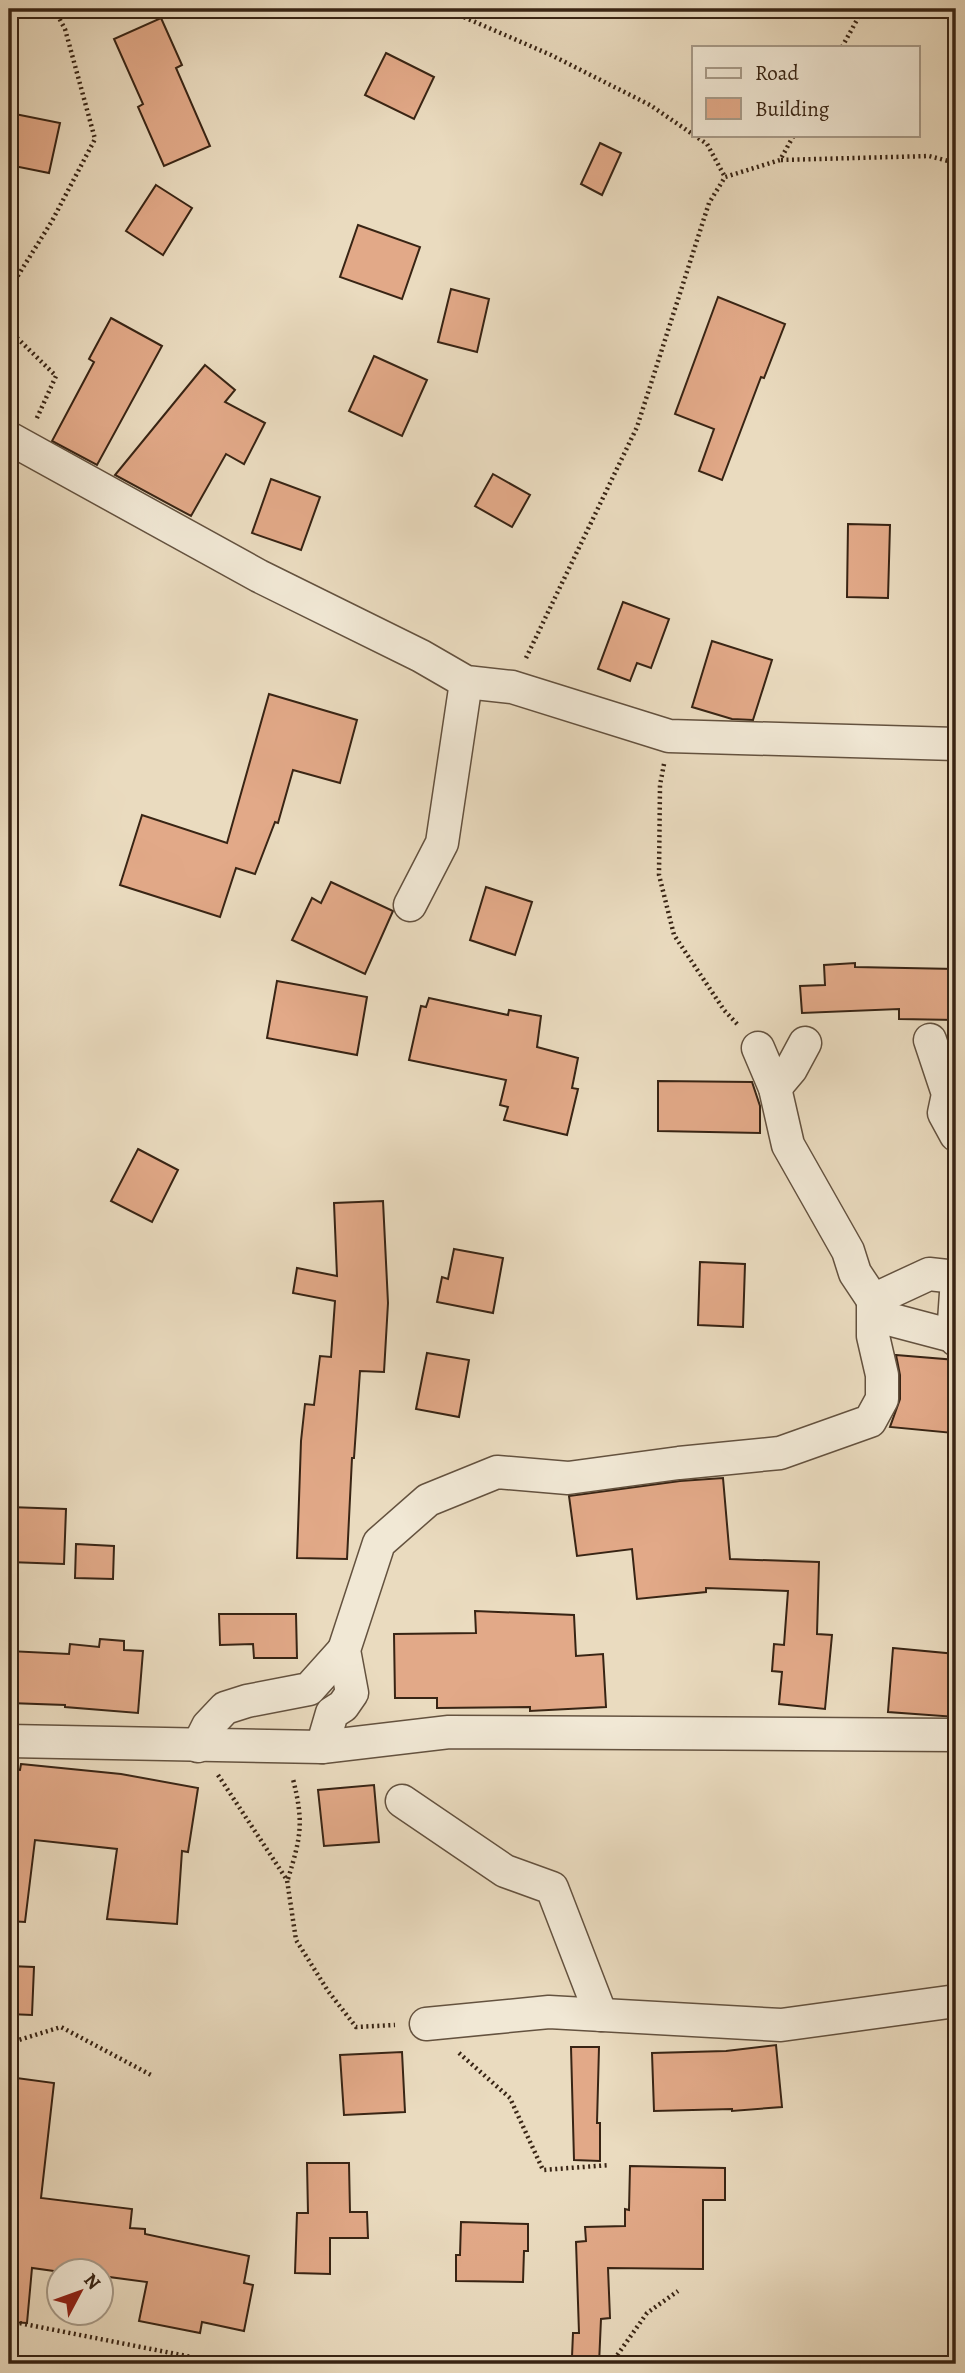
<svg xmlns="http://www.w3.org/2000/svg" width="965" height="2373" font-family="Alegreya,serif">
  <rect width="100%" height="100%" fill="#eadbbf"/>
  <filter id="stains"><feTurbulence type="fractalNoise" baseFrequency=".00286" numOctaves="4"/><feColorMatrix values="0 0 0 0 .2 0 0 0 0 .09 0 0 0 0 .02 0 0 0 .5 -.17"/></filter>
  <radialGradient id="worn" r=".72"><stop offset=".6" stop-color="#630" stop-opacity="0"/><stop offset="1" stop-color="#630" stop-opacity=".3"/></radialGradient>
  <g fill="#e2a988" stroke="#382414" stroke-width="2">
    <polygon points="161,18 182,65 176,68 210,146 164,166 138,107 143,104 114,39"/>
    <polygon points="386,53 434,77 414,119 365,95"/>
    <polygon points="15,114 60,123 49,173 9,165 9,141"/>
    <polygon points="600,143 621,153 602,195 581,184"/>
    <polygon points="156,185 192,208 163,255 126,231"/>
    <polygon points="358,225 420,247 402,299 340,277"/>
    <polygon points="451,289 489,299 477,352 438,342"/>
    <polygon points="718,297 785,324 764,378 761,377 722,480 699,471 714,429 675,414"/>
    <polygon points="111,318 162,346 97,465 52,441 94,362 89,359"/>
    <polygon points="374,356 427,380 402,436 349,411"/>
    <polygon points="205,365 235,390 225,402 265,423 244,464 226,454 191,516 115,475"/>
    <polygon points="493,474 530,495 512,527 475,506"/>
    <polygon points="271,479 320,497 301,550 252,533"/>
    <polygon points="848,524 890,525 888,598 847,597"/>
    <polygon points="623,602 669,619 651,668 637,663 630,681 598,669"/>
    <polygon points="712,641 772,660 753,720 732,719 692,707"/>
    <polygon points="269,694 357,720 340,783 293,770 278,823 275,822 255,874 236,868 220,917 120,885 142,815 227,843"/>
    <polygon points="331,882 393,911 365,974 292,940 312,898 321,903"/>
    <polygon points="486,887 532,902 515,955 470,940"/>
    <polygon points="855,963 855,967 956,969 956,1020 899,1019 899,1009 802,1013 800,986 825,985 824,965"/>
    <polygon points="277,981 367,997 357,1055 267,1038"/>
    <polygon points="429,998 508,1015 509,1010 541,1016 537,1047 578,1058 572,1088 578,1089 567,1135 504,1120 508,1107 500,1105 506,1080 409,1060 421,1006 426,1007"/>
    <polygon points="658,1081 752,1082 760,1106 760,1133 658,1131"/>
    <polygon points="138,1149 178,1170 152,1222 111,1201"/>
    <polygon points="383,1201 388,1303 384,1372 360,1371 354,1458 352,1458 347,1559 297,1558 301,1441 305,1404 314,1405 320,1356 331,1357 335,1301 293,1293 297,1268 337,1276 334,1203"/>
    <polygon points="454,1249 503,1258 493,1313 437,1302 442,1277 448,1279"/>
    <polygon points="700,1262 745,1264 743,1327 698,1325"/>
    <polygon points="427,1353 469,1360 459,1417 416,1409"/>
    <polygon points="896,1355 956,1360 953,1433 890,1427 900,1399 900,1375"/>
    <polygon points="723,1478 730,1559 819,1562 817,1634 832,1635 825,1709 779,1704 782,1672 772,1671 774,1644 784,1645 788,1591 706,1588 706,1592 637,1599 632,1549 577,1556 569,1496 680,1481"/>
    <polygon points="9,1507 66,1509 64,1564 9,1562"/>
    <polygon points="76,1544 114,1546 113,1579 75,1578"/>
    <polygon points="475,1611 574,1615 576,1656 603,1654 606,1707 530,1711 530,1707 437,1708 437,1698 395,1698 394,1634 476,1633"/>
    <polygon points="219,1614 296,1614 297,1658 254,1658 253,1644 220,1645"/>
    <polygon points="100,1639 124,1641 124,1650 143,1651 138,1713 65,1707 65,1705 9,1703 9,1651 69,1654 70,1644 99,1647"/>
    <polygon points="893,1648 956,1654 956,1717 888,1712"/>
    <polygon points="21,1764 121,1774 198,1788 188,1852 182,1851 177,1924 107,1919 117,1849 35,1840 25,1922 9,1921 9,1769 20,1770"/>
    <polygon points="374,1785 379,1842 324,1846 318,1790"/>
    <polygon points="9,1966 34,1967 32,2015 9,2014"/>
    <polygon points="776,2045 782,2107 732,2111 732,2109 654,2111 652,2053 726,2051"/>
    <polygon points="571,2047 599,2047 597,2123 600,2123 600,2161 574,2160"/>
    <polygon points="402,2052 405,2112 344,2115 340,2055"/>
    <polygon points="9,2077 54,2083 41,2198 132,2209 130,2228 145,2229 145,2234 249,2256 244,2283 253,2285 244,2331 202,2322 200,2333 139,2321 147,2282 102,2276 102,2272 61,2272 32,2268 27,2323 9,2322"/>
    <polygon points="307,2163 349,2163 350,2212 367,2212 368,2238 330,2238 330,2274 295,2273 297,2213 308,2213"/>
    <polygon points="630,2166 725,2168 725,2200 703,2200 703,2269 608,2268 610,2318 601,2319 599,2364 580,2364 579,2357 572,2357 573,2333 579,2333 576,2242 586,2241 585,2227 625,2226 625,2209 629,2210"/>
    <polygon points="461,2222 528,2224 528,2251 524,2251 523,2282 456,2281 456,2255 460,2255"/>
  </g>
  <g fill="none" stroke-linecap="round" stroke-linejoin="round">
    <defs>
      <g id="street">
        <polyline points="9,438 259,576 421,656 466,682 512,687 669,736 956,744"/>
        <polyline points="410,905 442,843 466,682"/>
        <polyline points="930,1040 948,1094 944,1113 956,1135"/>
        <polyline points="758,1048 775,1088 788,1145 848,1251 855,1273 873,1300 929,1274 956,1277"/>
        <polyline points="775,1088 791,1069 805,1043"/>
        <polyline points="956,1293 953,1336 956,1340"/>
        <polyline points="873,1300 881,1317 953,1336"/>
        <polyline points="9,1741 322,1747 449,1732 956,1735"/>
        <polyline points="198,1746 208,1726 225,1708 247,1701 309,1689 344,1650"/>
        <polyline points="322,1747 332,1713 343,1706 352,1693 344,1650 379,1543 428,1500 497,1472 568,1478 679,1463 780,1453 870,1421 882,1399 882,1375 873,1336 873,1300"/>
        <polyline points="402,1801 505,1871 552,1888 601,2015"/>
        <polyline points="426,2024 549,2012 781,2025 956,2001"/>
      </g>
    </defs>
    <use href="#street" stroke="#64523f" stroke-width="35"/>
    <g stroke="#382414" stroke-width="4.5" stroke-dasharray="2 3.5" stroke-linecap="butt">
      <polyline points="459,15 551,55 650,105 707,144 725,177"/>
      <polyline points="842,47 863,9"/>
      <polyline points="781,160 929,156 956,163"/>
      <polyline points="9,290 52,221 95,139 65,29 54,9"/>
      <polyline points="9,330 56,376 36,420"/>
      <polyline points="526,658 637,427 709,203 725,177 780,160 794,135"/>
      <polyline points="664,764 660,785 659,875 674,935 724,1010 739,1026"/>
      <polyline points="218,1775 287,1880 296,1940 328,1991 356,2027 395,2025"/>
      <path d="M288,1879C301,1836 304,1823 293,1779"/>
      <polyline points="9,2043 61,2027 151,2075"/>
      <polyline points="459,2053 510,2098 543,2170 610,2165"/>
      <polyline points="9,2321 227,2364"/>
      <polyline points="302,2364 375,2358 425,2364"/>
      <polyline points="611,2364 647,2313 678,2291"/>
    </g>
    <use href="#street" stroke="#f1e8d5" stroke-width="32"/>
  </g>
  <rect width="965" height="2373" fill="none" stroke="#eadbbf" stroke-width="35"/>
  <rect x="10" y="10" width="944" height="2352" fill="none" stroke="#382414" stroke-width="3.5"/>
  <rect x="18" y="18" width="930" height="2338" fill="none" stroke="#382414" stroke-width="2"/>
  <rect x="692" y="46" width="228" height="91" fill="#f1e8d5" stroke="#a79a88" stroke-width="2"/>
  <rect x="706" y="68" width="35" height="10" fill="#f1e8d5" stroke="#a79a88" stroke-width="2"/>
  <text x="755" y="80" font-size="21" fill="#382414">Road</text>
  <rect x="706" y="98" width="35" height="21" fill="#e2a988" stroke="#a79a88" stroke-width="2"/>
  <text x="755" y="116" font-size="21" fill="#382414">Building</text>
  <g transform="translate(80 2292) rotate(49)"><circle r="33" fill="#f1e8d5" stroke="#a79a88" stroke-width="2"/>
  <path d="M0-5L12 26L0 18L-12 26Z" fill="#8f2418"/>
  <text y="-10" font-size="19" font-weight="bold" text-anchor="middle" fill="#382414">N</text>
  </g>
  <rect width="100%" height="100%" filter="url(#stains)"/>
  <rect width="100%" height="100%" fill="url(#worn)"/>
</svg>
